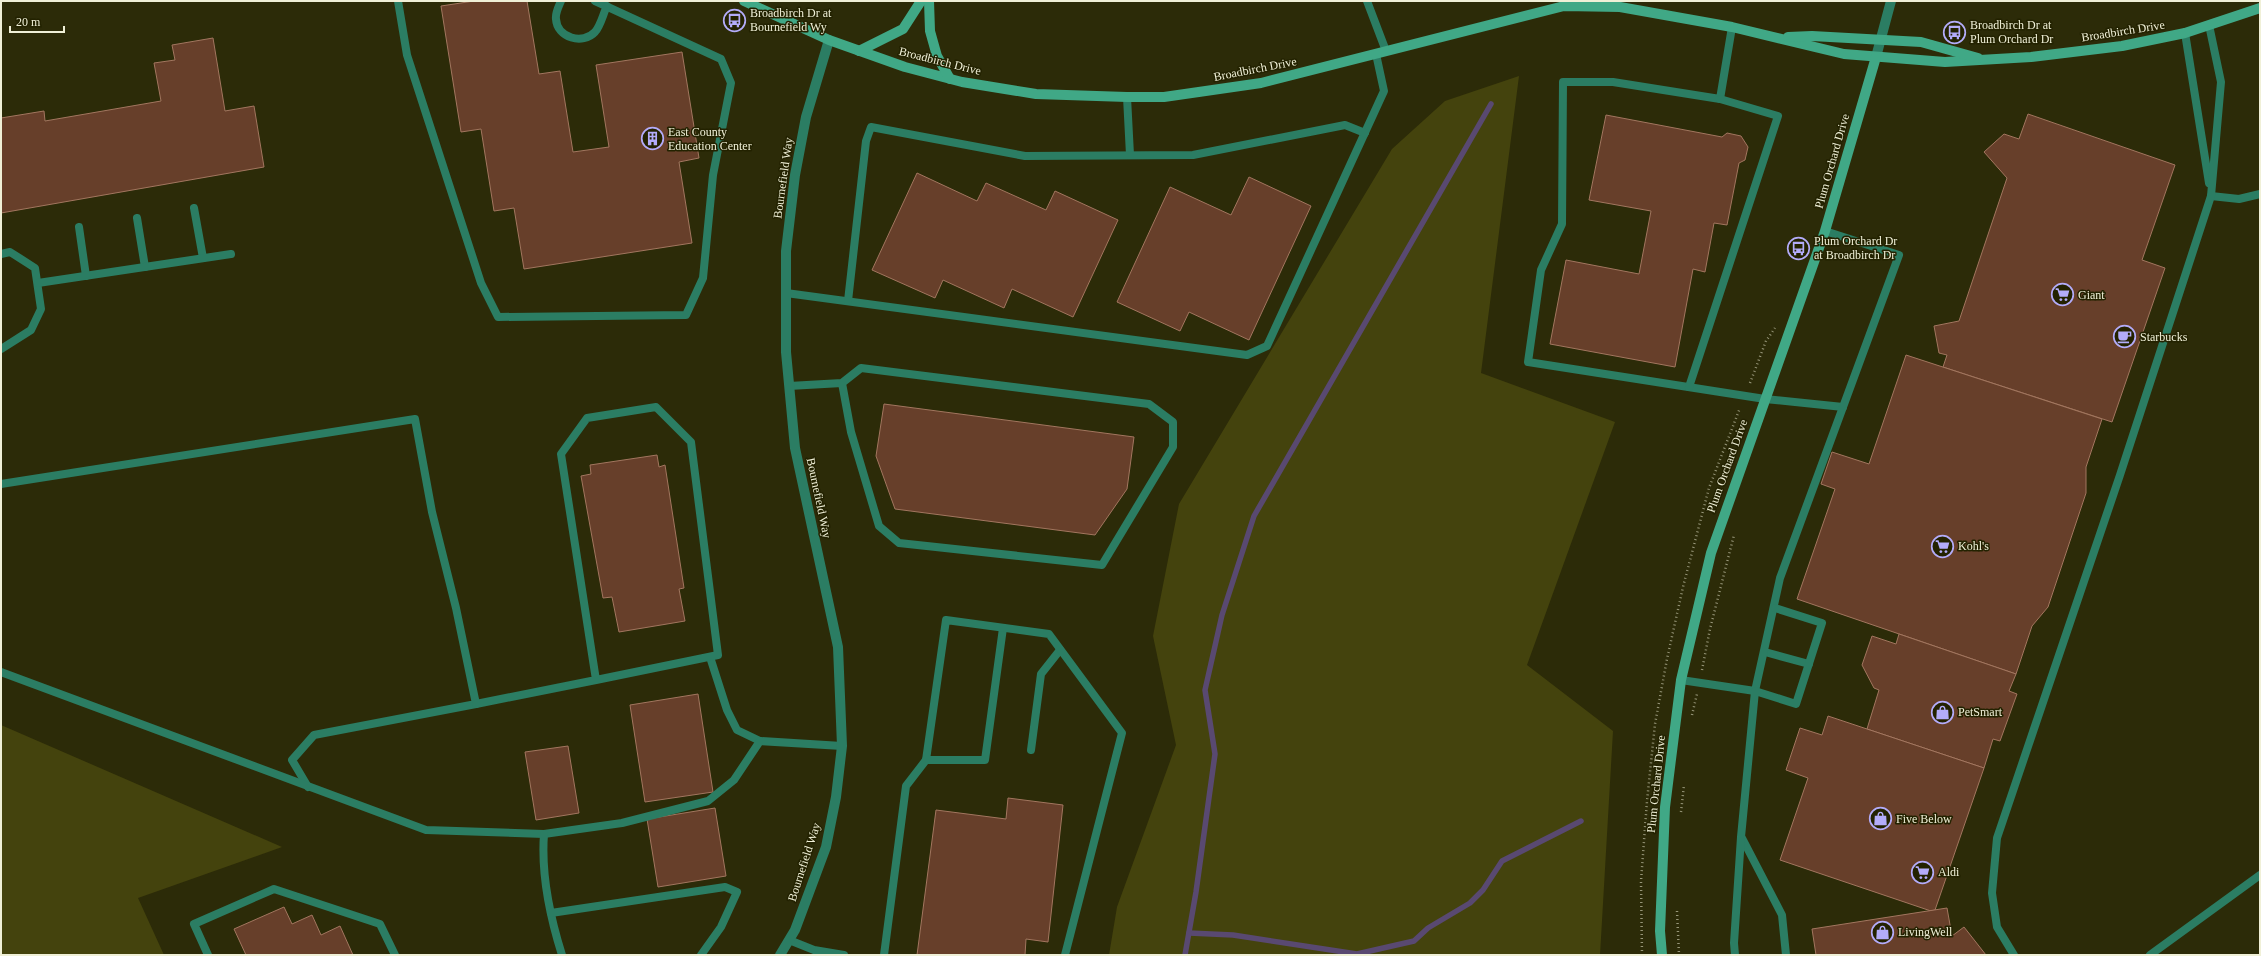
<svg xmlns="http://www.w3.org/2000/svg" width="2261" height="956" font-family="Georgia,serif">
  <rect width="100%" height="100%" fill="#2c2b08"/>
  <g fill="#44430d">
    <polygon points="1519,76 1481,373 1615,422 1527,665 1613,731 1600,955 1109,955 1117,907 1176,745 1153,636 1179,504 1392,149 1445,101"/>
    <polygon points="1,725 282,847 138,898 164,955 1,955"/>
  </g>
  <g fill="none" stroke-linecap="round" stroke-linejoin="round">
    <g stroke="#594971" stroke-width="5.5">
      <polyline points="1189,933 1233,935 1357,954 1414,941 1428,928 1470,903 1483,890 1502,861 1581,821"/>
      <polyline points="1185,955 1196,892 1215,754 1205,690 1222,615 1254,516 1491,104"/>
    </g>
  </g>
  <g fill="#673f2a" stroke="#a2765f">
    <polygon points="474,1 527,1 539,74 560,71 573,152 609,147 596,65 682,52 699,158 679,162 692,243 524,269 514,208 494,211 481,129 461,132 441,6"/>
    <polygon points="213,38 225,111 254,106 264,167 1,213 1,118 44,111 45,121 161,101 154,63 175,60 172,45"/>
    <polygon points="2028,114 2175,165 2142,260 2165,268 2112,422 1943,367 1947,355 1939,353 1934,326 1959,321 2007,178 1984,152 2004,134 2019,139"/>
    <polygon points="1606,115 1722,137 1727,133 1741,136 1748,147 1745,160 1739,163 1727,225 1714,223 1705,272 1693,269 1675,367 1550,344 1566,260 1639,274 1651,211 1589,200"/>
    <polygon points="917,173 977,201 986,183 1046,210 1055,191 1118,220 1073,317 1012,289 1004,308 943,280 935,298 872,270"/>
    <polygon points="1249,177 1311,206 1249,340 1189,312 1180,331 1117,302 1170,187 1231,215"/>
    <polygon points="1906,355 2102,419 2086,467 2086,493 2048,607 2032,626 2016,674 1797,599 1835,489 1821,484 1832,452 1869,464"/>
    <polygon points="884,404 1134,437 1127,489 1095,535 895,509 876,456"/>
    <polygon points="657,455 659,467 665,465 684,588 679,589 685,621 619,632 612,597 603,598 581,476 591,474 590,465"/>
    <polygon points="1899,634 2016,674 2009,691 2017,694 2000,741 1993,739 1984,768 1867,729 1879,690 1874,688 1862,665 1872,636 1896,644"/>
    <polygon points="698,694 713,792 645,802 630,705"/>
    <polygon points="1828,716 1984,768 1935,910 1931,911 1780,860 1808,778 1786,770 1800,728 1822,735"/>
    <polygon points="568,746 579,813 536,820 525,752"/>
    <polygon points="1008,798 1063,805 1048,942 1026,939 1025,955 917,955 936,810 1006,819"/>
    <polygon points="715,808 726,876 658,887 647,819"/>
    <polygon points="284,907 292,924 312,915 321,935 340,926 353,955 246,955 234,929"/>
    <polygon points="1947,908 1952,936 1964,927 1986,955 1816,955 1812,929"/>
  </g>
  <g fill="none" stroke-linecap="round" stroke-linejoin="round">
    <g stroke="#979679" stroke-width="2.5" stroke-dasharray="1 3" stroke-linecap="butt">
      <polyline points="1750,383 1766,341 1775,328"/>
      <polyline points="1702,670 1710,629 1734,535"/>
      <polyline points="1692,715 1697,694"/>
      <polyline points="1681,812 1684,785"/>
      <polyline points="1677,911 1679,955"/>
      <polyline points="1642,955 1641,881 1647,801 1655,724 1667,659 1683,587 1709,488 1740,408"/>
    </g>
    <g stroke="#2b7d63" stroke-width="8">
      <polyline points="398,1 407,55 481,283 498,317 686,315 703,278 713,175 731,83 721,59 595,1"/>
      <path d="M561,1C559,6 555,13 556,19C557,38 583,45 595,32C601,25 603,14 607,6"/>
      <polyline points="1367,1 1386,51"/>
      <polyline points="1732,27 1720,99 1613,82 1563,82 1562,224 1541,270 1528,362 1765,399 1843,407"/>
      <polyline points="2185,33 2209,183"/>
      <polyline points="1127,97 1130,155"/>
      <polyline points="2211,196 2239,199 2260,194"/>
      <polyline points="194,208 203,258"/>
      <polyline points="137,218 145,267"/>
      <polyline points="79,227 86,276"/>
      <polyline points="1,254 10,252 35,268 41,309 31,330 1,349"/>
      <polyline points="38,283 231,254"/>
      <polyline points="786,293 1247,355 1267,346 1384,91 1376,54"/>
      <polyline points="848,301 866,141 871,127 1025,156 1193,155 1345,125 1365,133"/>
      <polyline points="789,386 842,383 861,368 1149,404 1173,422 1173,447 1102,565 899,543 879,526 851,432 842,383"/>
      <polyline points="1689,387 1778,116 1720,99"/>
      <polyline points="1,484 415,419 432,512 456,608 476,704 314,735 292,760 308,787"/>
      <polyline points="1765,652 1809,664"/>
      <polyline points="710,657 727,710 737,730 760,741"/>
      <polyline points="1,672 426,830 544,834 622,823 708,801 734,780 760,741 842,746"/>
      <polyline points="1681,680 1755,691 1780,578 1899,255 1825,231"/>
      <polyline points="476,704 596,680 561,454 587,418 656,407 691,442 718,655 596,680"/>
      <polyline points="1031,750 1041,674 1060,650"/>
      <polyline points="926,760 985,760 1003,628"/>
      <path d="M544,834C541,874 550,917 562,955"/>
      <polyline points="1742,838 1782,915 1786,955"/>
      <polyline points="551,913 725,887 737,892 721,927 701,955"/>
      <polyline points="789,940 814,950 844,955"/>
      <polyline points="208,955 194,924 274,889 380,924 395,955"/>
      <polyline points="884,955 906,786 926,760 946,620 1049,634 1122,733 1065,955"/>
      <polyline points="1735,955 1734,943 1741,837 1755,691 1796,704 1822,623 1775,608"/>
      <polyline points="2014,955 1997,927 1992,893 1997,838 2120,475 2211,196 2221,82 2209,25"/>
      <polyline points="2150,955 2260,875"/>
    </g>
    <g stroke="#2b7d63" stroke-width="10">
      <polyline points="1876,57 1891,1"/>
      <polyline points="780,955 795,930 826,847 836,797 842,746 838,647 795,448 786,352 786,251 795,175 806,117 829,40"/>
    </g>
    <g stroke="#40a886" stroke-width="10">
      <polyline points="744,1 829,40 905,67 962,82 1036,94 1127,97 1164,97 1261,83 1564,6 1620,7 1732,27 1844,54 1945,62 2031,57 2122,46 2185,33 2260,8"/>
      <polyline points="929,1 930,31 937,56 950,79"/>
      <polyline points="1788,37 1812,36 1921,42 1978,58"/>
      <polyline points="859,51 903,29 921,1"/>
      <polyline points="1662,955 1660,931 1665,807 1681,680 1711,553 1825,231 1876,57"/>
    </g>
  </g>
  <defs>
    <symbol id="bus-ring" viewBox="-11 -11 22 22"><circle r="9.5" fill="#232200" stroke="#b3acf9" stroke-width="1.5"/><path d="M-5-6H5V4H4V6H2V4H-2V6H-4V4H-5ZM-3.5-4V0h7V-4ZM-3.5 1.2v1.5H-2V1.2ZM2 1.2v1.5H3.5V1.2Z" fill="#b3acf9"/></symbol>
    <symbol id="building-ring" viewBox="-11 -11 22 22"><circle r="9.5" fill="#232200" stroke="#b3acf9" stroke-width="1.5"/><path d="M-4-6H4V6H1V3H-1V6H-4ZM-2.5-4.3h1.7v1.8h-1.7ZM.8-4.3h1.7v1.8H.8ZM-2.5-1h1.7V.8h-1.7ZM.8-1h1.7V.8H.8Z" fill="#b3acf9"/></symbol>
    <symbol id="supermarket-ring" viewBox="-11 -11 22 22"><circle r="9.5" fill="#232200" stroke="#b3acf9" stroke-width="1.5"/><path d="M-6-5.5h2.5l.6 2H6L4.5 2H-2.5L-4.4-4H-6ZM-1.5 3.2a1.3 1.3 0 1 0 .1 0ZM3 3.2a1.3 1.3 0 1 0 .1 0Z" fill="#b3acf9"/></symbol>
    <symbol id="cafe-ring" viewBox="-11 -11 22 22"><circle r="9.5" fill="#232200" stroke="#b3acf9" stroke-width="1.5"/><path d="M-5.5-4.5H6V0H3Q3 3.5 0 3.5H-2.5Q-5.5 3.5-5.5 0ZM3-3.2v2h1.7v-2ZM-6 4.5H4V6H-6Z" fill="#b3acf9"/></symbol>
    <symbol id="shop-ring" viewBox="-11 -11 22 22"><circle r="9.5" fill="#232200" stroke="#b3acf9" stroke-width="1.5"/><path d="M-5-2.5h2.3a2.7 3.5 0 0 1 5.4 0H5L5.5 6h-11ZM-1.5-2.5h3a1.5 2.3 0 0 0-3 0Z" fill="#b3acf9"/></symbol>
  </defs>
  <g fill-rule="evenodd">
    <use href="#bus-ring" x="722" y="8" width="25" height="25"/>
    <use href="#bus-ring" x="1942" y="20" width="25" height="25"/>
    <use href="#building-ring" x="640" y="126" width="25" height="25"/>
    <use href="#bus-ring" x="1786" y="236" width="25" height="25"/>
    <use href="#supermarket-ring" x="2050" y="282" width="25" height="25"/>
    <use href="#cafe-ring" x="2112" y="324" width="25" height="25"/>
    <use href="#supermarket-ring" x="1930" y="534" width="25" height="25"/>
    <use href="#shop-ring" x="1930" y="700" width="25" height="25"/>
    <use href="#shop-ring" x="1868" y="806" width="25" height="25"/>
    <use href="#supermarket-ring" x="1910" y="860" width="25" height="25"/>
    <use href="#shop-ring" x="1870" y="920" width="25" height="25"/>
  </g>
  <g text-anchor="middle" stroke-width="3" stroke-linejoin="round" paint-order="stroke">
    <g font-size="12" fill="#f0f0d7" stroke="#232200" text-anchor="start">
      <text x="750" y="17">Broadbirch Dr at<tspan x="750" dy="14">Bournefield Wy</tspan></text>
      <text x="1970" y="29">Broadbirch Dr at<tspan x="1970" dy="14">Plum Orchard Dr</tspan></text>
      <text x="668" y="136">East County<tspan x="668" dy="14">Education Center</tspan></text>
      <text x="1814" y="245">Plum Orchard Dr<tspan x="1814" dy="14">at Broadbirch Dr</tspan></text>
      <text x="2078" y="299">Giant</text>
      <text x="2140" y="341">Starbucks</text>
      <text x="1958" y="550">Kohl's</text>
      <text x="1958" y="716">PetSmart</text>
      <text x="1896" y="823">Five Below</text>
      <text x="1938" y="876">Aldi</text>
      <text x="1898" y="936">LivingWell</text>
    </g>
    <g font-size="12" fill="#f0f0d7" stroke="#232200">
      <text transform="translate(2123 31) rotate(-9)" y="4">Broadbirch Drive</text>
      <text transform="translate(940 61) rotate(14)" y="4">Broadbirch Drive</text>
      <text transform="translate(1255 69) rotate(-11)" y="4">Broadbirch Drive</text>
      <text transform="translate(1832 161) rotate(-74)" y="4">Plum Orchard Drive</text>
      <text transform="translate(783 178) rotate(-82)" y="4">Bournefield Way</text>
      <text transform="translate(1727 466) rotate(-70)" y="4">Plum Orchard Drive</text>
      <text transform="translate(819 498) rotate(78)" y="4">Bournefield Way</text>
      <text transform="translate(1656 784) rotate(-84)" y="4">Plum Orchard Drive</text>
      <text transform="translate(804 862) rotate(-72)" y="4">Bournefield Way</text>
    </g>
  </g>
  <rect width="2261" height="956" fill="none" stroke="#f0f0d7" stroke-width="4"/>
  <path d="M10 26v6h54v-6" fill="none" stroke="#f0f0d7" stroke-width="2"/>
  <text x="16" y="26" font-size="12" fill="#f0f0d7" stroke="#232200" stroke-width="3" paint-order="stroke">20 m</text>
</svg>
